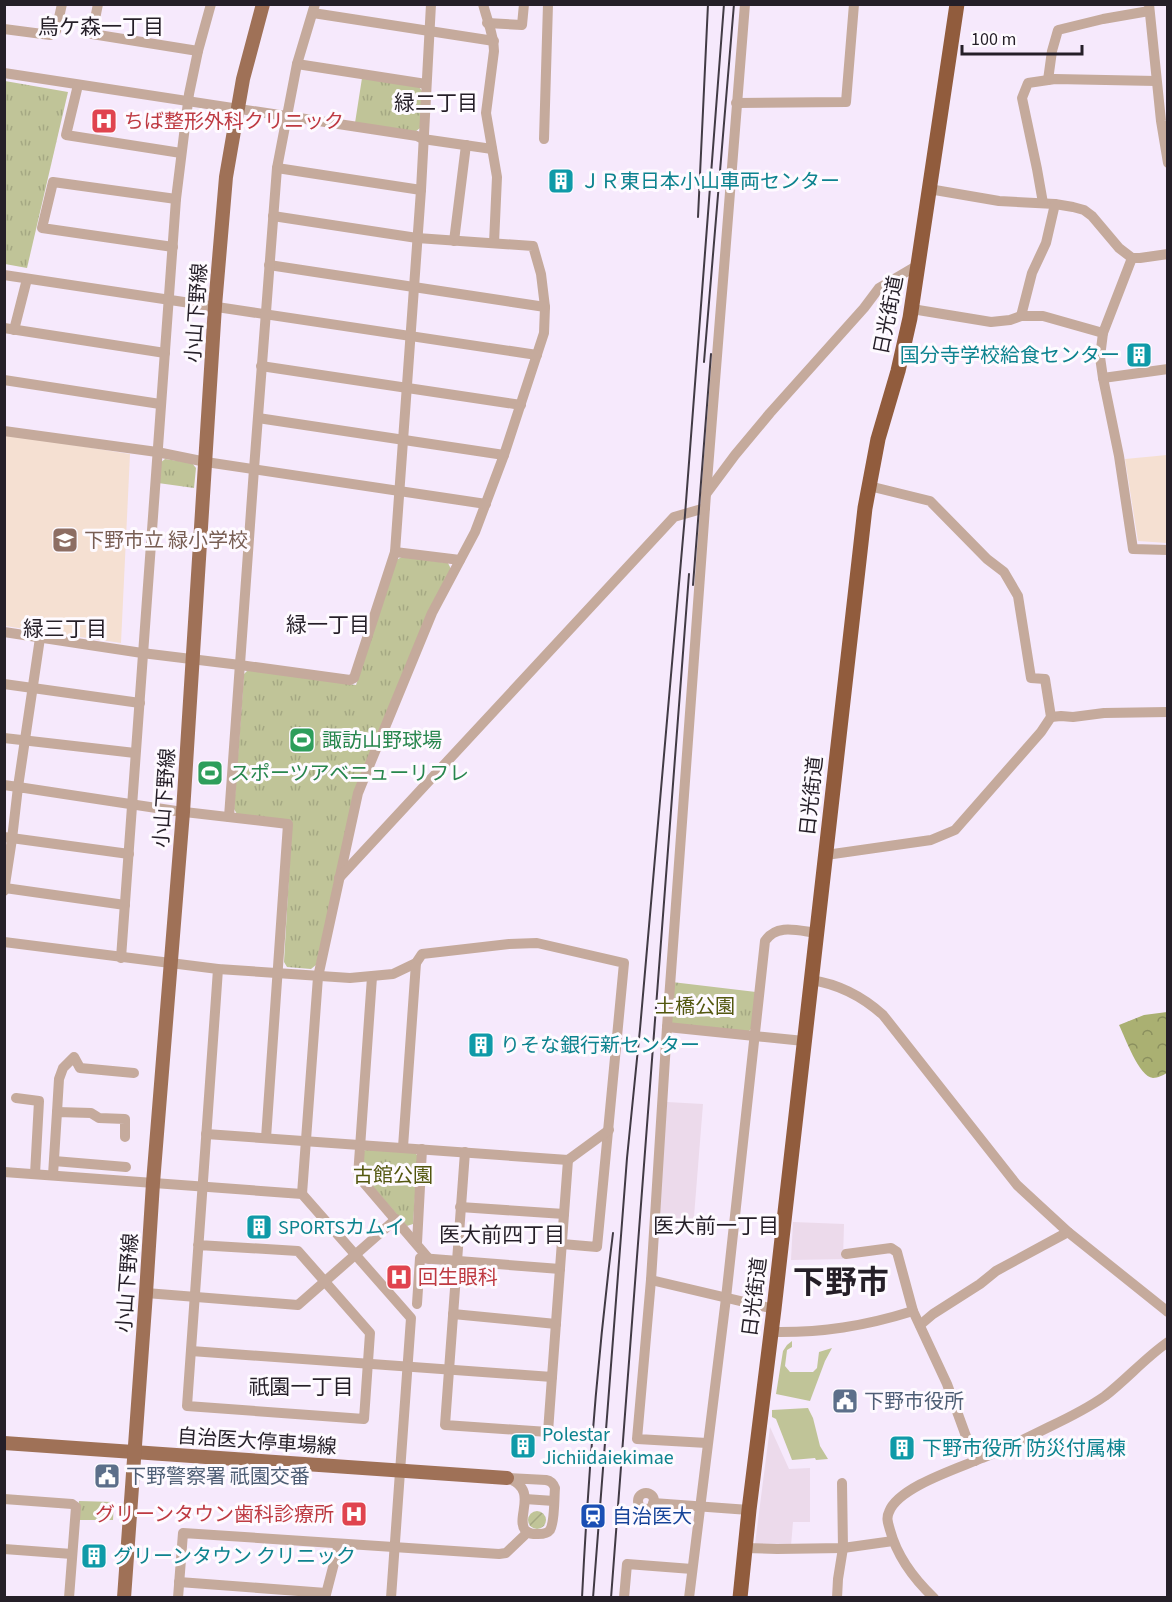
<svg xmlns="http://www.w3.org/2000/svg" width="1172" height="1602" font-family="'Source Sans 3','Noto Sans JP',sans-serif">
  <defs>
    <pattern id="forest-crowns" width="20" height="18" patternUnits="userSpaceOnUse" patternTransform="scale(1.5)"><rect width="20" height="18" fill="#aab072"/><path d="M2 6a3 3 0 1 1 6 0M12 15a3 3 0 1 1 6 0" fill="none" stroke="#8a8f5e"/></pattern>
    <pattern id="park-tufts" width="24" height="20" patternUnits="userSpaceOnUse" patternTransform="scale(1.5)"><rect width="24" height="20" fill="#c0c498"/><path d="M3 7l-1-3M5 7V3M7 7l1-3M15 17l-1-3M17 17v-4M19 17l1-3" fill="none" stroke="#a5a883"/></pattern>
    <pattern id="garden-furrows" width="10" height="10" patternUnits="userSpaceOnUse" patternTransform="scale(1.5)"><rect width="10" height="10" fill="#c0c498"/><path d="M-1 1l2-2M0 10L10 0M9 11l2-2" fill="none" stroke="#a5a883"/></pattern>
  </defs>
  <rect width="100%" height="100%" fill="#f6e9fc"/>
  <g fill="#ecdaeb">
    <polygon points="667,1102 703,1104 693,1229 657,1227"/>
    <polygon points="793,1222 844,1224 843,1259 791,1260"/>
    <polygon points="770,1427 789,1469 810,1468 810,1522 793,1522 791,1546 755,1544"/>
  </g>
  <g fill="#f5e0d2">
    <polygon points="4,434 130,454 121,643 5,626"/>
    <polygon points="1167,455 1167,543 1138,541 1125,459"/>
  </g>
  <g fill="#c0c498">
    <polygon points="792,1341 792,1347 787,1350 785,1366 790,1372 813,1372 817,1368 819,1352 832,1348 825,1361 810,1401 776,1394 783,1351 787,1345"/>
    <polygon points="808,1408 813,1418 820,1446 828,1459 816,1460 815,1458 792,1460 776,1419 772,1417 772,1410"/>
  </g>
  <path fill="url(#forest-crowns)" d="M1167,1012V1073C1163,1075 1158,1078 1153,1078C1139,1077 1125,1037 1119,1025L1144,1015Z"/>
  <g fill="url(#park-tufts)">
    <polygon points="362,78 419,87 422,91 420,128 415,132 355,123"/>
    <polygon points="5,81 68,92 27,268 5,264"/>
    <polygon points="165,459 192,463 196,468 194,488 158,483 160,463"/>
    <polygon points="402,557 448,563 451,569 371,751 316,965 311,969 287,967 284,962 292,821 237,814 234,809 244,674 248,670 356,685 396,560"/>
    <polygon points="672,982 756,992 752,1028 748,1032 673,1024 669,1019"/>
    <polygon points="368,1148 414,1152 418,1156 413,1224 407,1226 362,1174 363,1152"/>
    <polygon points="79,1501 114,1502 113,1520 78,1520"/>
  </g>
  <circle fill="url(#garden-furrows)" cx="537" cy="1520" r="9"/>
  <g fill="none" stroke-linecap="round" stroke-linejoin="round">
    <g stroke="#c5aa9c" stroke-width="10">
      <polyline points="98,4 92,34 198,51"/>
      <path d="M483,4C487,20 494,35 494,51L486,113L497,177L494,243"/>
      <polyline points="1149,4 1161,121 1168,163"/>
      <polyline points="313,13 494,41"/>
      <polyline points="487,23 522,25 524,4"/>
      <polyline points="4,29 50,35 56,31 62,4"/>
      <polyline points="297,64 426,84"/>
      <polyline points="4,73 417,136 423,139 492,149"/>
      <polyline points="1048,80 1052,51 1058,30 1103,19 1149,11"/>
      <polyline points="78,85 66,135 181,153"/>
      <polyline points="736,103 846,102 854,4"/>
      <polyline points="544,139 548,4"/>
      <polyline points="277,168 421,190"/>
      <polyline points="929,189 999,201 1055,204 1073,207 1084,210 1092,216 1119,248 1132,258 1140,258 1168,254"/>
      <polyline points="1043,203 1037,169 1022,98 1028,83 1055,79 1156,81"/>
      <polyline points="273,216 417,238 533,246 541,274 545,307 544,333 504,455 475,532 432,613 358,793 318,977 302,1194"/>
      <polyline points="454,241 466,145"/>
      <polyline points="173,247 42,228 53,182 176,199"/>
      <polyline points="269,265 545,307"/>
      <polyline points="4,275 537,355"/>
      <polyline points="912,309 991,322 1010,320 1021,316 1043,316 1103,333 1132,258"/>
      <polyline points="1021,316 1032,273 1046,243 1055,204"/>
      <polyline points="4,328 165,353"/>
      <polyline points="14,330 27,279"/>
      <polyline points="1103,333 1100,357 1103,378 1119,456 1133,549 1168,550"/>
      <polyline points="261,366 521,405"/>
      <polyline points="1103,378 1168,369"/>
      <polyline points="4,380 160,404"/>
      <polyline points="258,418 504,455"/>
      <polyline points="4,431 157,452 206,462 486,504"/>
      <polyline points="706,494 745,4"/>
      <polyline points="705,508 667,1027 651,1280 637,1439 707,1443"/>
      <polyline points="395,552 460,560"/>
      <polyline points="4,632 142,653 240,665 350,680 354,678 395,552 421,190 431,4"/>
      <polyline points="4,684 140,703"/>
      <polyline points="1051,717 1061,716 1073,717 1104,713 1168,712"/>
      <polyline points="4,738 135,753"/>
      <polyline points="4,785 18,787 40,638"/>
      <polyline points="229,817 254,469 277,168 297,64 315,4"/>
      <polyline points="4,837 129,854"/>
      <polyline points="826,855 931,840 955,830 1041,732 1051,717 1045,679 1031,678 1018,596 1004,572 987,559 930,501 869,486"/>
      <polyline points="339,878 674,517 705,508 706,494 735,455 770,413 864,308 879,288 918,265"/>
      <polyline points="5,888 125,905"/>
      <polyline points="4,891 12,839 18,787 176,811 288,824 266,1138"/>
      <polyline points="4,942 218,969 350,978 393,974 416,963 422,954 509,944 537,943 624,963 597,1247 562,1244"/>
      <polyline points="121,958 176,199 189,94 198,51 211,4"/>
      <polyline points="372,977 358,1176 429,1259"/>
      <path d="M811,980C838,984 863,997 883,1015L1017,1185L1068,1232L1168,1312"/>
      <polyline points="667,1027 804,1041"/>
      <polyline points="16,1098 39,1101 35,1174"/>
      <polyline points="57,1112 59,1079 63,1068 74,1057 80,1068 134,1073"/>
      <polyline points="206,1134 568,1160 609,1130"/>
      <polyline points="403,1147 416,963"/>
      <polyline points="465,1152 445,1425 548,1432 552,1377"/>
      <polyline points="54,1161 126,1167"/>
      <polyline points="4,1172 302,1194 411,1318 391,1598"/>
      <polyline points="53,1175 57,1112 91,1113 99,1118 125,1119 125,1137"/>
      <polyline points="460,1207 564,1214"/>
      <polyline points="417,1243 422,1149"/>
      <path d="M198,1245L298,1251L370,1333L364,1419L187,1406C197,1261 208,1115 218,969"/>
      <polyline points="846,1254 891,1248 897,1252 913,1311"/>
      <polyline points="651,1280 774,1309"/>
      <polyline points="146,1293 298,1305 396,1219"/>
      <polyline points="417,1304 420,1258 560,1269"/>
      <polyline points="453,1314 556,1324"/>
      <polyline points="920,1325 933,1314 980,1284 996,1271 1068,1232"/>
      <path d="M771,1332C822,1333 865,1326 913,1311L947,1384L975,1461"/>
      <polyline points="191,1351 552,1377 568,1160"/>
      <path d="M507,1478L546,1480C551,1481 553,1483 555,1488C554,1498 555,1522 550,1530C547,1534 542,1534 538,1534C533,1534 528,1534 525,1530C515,1517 540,1489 507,1478Z"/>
      <circle cx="646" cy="1501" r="8"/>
      <polyline points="4,1499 72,1504 76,1507 69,1598"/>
      <polyline points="525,1499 554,1501"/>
      <polyline points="653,1503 749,1510"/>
      <polyline points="745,1548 777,1549 843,1548 893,1541"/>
      <polyline points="4,1549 72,1554"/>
      <polyline points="179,1582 326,1593"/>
      <polyline points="178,1598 183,1533 499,1554 506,1553 528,1532"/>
      <polyline points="325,1598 339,1544"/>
      <polyline points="624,1598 627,1564 692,1569"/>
      <path d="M689,1598L726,1298L765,941C777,923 799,931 817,933"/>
      <polyline points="837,1598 838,1579 843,1548 842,1483"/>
      <path d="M934,1598C914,1579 897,1556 890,1530C888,1523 886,1518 889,1512C898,1487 959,1468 982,1458C1005,1449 1027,1438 1049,1427C1068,1418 1088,1408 1105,1396C1127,1379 1145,1358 1168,1342"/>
    </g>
    <g stroke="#9f7157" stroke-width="14">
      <polyline points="4,1443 507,1478"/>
      <polyline points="124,1598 146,1293 153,1183 183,812 215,306 226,177 243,79 263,4"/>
    </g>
    <polyline stroke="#915c3d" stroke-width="15" points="740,1598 749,1510 774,1309 865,508 878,439 898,371 910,318 957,4"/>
    <g stroke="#413a44" stroke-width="2">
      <polyline points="698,217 708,4"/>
      <polyline points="704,362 734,4"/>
      <polyline points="693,585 711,354"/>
      <path d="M582,1598C588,1476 598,1354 613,1233"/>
      <polyline points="593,1598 627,1158 640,1029 685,515 724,4"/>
      <polyline points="611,1598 689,574"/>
    </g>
  </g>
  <defs>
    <symbol id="hospital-square" viewBox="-11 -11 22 22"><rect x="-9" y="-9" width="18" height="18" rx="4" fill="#e0444e" stroke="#fefaff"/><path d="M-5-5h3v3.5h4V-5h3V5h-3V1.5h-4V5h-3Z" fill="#fff"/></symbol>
    <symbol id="building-square" viewBox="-11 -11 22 22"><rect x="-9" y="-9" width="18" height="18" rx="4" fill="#0f9aa8" stroke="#fefaff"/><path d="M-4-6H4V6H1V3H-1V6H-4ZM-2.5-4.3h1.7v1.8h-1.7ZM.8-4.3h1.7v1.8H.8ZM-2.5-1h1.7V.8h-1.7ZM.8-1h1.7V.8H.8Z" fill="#fff"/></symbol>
    <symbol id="school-square" viewBox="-11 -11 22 22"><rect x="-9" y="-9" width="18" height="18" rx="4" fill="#8d6e63" stroke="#fefaff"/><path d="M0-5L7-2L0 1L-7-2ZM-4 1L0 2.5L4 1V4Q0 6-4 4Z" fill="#fff"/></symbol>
    <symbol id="stadium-square" viewBox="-11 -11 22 22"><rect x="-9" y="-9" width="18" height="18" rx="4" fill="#2e9e5b" stroke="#fefaff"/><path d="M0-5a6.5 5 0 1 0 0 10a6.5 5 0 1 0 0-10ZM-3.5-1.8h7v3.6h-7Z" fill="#fff"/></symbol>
    <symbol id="civic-square" viewBox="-11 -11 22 22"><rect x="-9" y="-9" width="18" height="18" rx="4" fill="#5c6f8a" stroke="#fefaff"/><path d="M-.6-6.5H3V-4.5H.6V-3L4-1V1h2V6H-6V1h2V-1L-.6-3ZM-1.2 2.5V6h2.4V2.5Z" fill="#fff"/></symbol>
    <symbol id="station-square" viewBox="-11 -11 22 22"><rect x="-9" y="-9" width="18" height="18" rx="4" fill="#1a4fb4" stroke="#fefaff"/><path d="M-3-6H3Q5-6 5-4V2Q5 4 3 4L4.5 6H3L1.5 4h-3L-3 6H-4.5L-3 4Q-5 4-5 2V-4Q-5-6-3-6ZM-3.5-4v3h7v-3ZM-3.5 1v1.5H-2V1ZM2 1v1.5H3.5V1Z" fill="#fff"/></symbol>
  </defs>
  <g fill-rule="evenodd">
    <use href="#hospital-square" x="89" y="106" width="30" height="30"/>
    <use href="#building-square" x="546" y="166" width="30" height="30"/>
    <use href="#building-square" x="1124" y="340" width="30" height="30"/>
    <use href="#school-square" x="50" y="525" width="30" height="30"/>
    <use href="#stadium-square" x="287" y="725" width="30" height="30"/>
    <use href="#stadium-square" x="195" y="758" width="30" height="30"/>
    <use href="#building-square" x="466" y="1030" width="30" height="30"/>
    <use href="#building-square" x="244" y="1212" width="30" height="30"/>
    <use href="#hospital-square" x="384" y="1262" width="30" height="30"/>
    <use href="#civic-square" x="830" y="1386" width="30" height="30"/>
    <use href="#building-square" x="508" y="1431" width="30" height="30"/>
    <use href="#building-square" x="887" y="1433" width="30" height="30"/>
    <use href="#civic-square" x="92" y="1461" width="30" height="30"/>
    <use href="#hospital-square" x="339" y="1499" width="30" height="30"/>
    <use href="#station-square" x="578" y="1501" width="30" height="30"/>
    <use href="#building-square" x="79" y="1541" width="30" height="30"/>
  </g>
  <g text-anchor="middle" stroke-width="6" stroke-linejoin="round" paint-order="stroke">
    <g font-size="20" fill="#be3a42" stroke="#fefaff" text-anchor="start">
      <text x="124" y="128">ちば整形外科クリニック</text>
      <text x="418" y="1284">回生眼科</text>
      <text x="334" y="1521" text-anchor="end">グリーンタウン歯科診療所</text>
    </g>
    <g font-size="20" fill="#0d838f" stroke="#fefaff" text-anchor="start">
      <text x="580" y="188">ＪＲ東日本小山車両センター</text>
      <text x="1120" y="362" text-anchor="end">国分寺学校給食センター</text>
      <text x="500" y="1052">りそな銀行新センター</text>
      <text x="278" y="1234">SPORTSカムイ</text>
      <text x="542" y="1441">Polestar<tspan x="542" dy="23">Jichiidaiekimae</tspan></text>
      <text x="922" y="1455">下野市役所 防災付属棟</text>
      <text x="113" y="1563">グリーンタウン クリニック</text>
    </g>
    <g font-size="20" fill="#251f28" stroke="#fefaff">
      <text transform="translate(196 313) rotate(-86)" y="7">小山下野線</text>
      <text transform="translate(888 315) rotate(-79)" y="7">日光街道</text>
      <text transform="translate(811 796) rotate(-84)" y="7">日光街道</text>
      <text transform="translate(164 798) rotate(-86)" y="7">小山下野線</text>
      <text transform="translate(127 1283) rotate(-86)" y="7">小山下野線</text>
      <text transform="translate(754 1297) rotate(-83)" y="7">日光街道</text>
      <text transform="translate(257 1441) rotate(4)" y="7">自治医大停車場線</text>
    </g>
    <g font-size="20" fill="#785e54" stroke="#fefaff" text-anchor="start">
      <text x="84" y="547">下野市立 緑小学校</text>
    </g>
    <g font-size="20" fill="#27864d" stroke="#fefaff" text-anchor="start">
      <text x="322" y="747">諏訪山野球場</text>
      <text x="230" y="780">スポーツアベニューリフレ</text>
    </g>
    <g font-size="20" fill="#53570f" stroke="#fefaff">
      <text x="695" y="1013">土橋公園</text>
      <text x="393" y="1182">古館公園</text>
    </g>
    <g font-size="20" fill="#4e5e75" stroke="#fefaff" text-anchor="start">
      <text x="864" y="1408">下野市役所</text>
      <text x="126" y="1483">下野警察署 祇園交番</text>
    </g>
    <g font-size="20" fill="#164399" stroke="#fefaff" text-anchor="start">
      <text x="612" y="1523">自治医大</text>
    </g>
    <g font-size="21" fill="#251f28" stroke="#fefaff">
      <text x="101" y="34">烏ケ森一丁目</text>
      <text x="436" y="110">緑二丁目</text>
      <text x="328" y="632">緑一丁目</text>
      <text x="65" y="636">緑三丁目</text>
      <text x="716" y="1233">医大前一丁目</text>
      <text x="502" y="1242">医大前四丁目</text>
      <text x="301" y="1394">祇園一丁目</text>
    </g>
    <g font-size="32" font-weight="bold" fill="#251f28" stroke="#fefaff">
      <text x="841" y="1293">下野市</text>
    </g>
  </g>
  <rect width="1172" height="1602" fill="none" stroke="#251f28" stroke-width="12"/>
  <path d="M962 45v9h120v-9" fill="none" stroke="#251f28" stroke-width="3"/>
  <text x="971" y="45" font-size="18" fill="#251f28" stroke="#fefaff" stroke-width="4.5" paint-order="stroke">100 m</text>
</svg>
